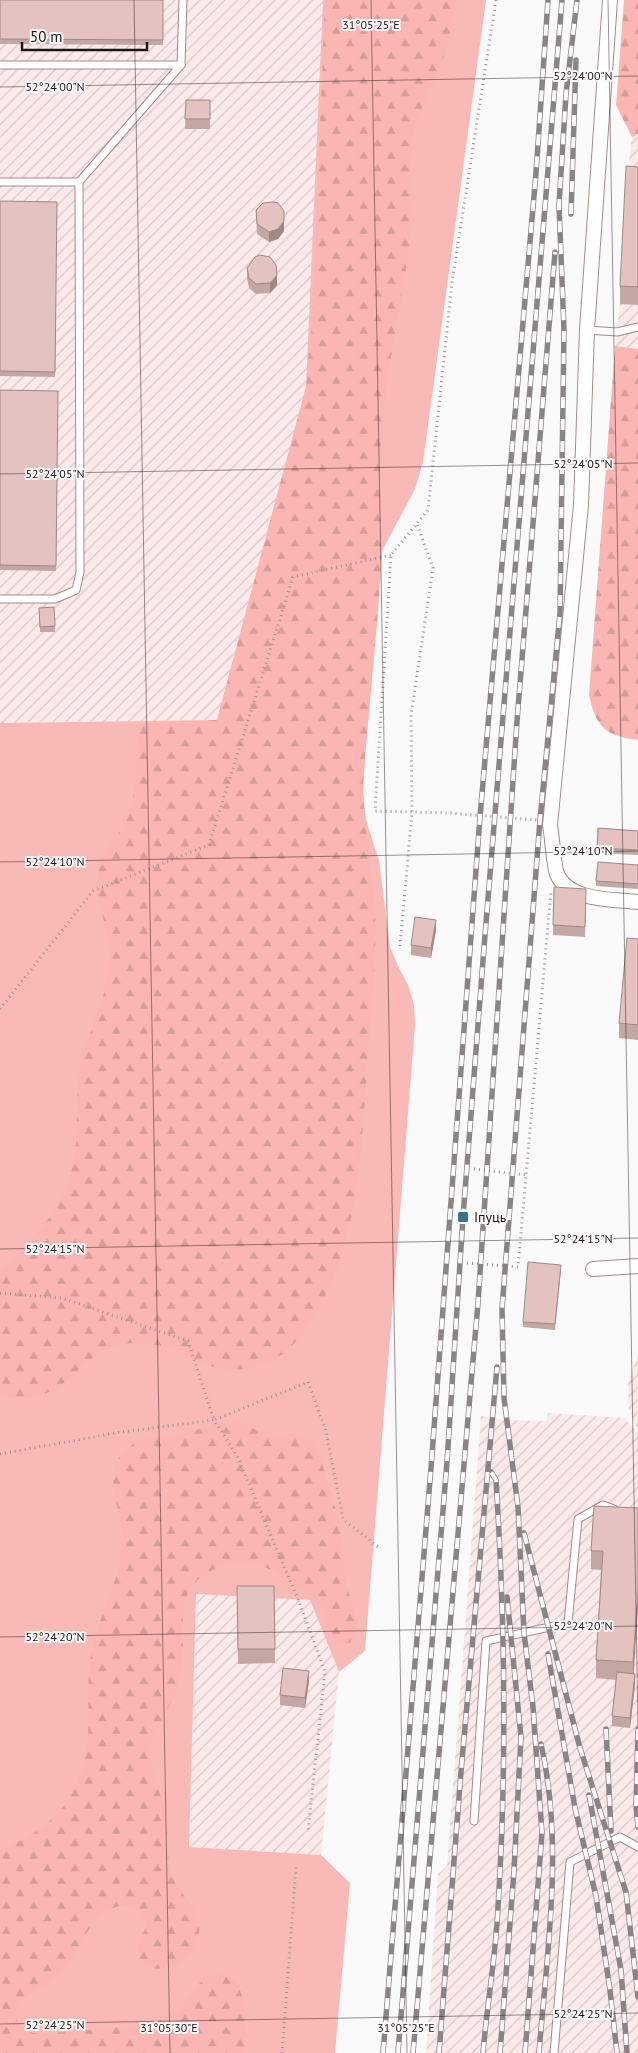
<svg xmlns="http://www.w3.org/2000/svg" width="638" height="2053" font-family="'PT Sans',sans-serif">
  <defs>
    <pattern id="industrial-furrows" width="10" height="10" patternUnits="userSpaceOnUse" patternTransform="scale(1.25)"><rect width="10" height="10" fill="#fbeae9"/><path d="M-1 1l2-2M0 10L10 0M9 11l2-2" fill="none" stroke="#d7c8c7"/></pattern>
    <pattern id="forest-firs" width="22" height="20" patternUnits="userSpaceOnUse" patternTransform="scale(1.25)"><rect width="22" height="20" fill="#fbb6b3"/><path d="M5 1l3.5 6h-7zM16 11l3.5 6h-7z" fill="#d79c99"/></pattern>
  </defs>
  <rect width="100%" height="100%" fill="#fafafa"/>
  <g fill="url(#industrial-furrows)">
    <polygon points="0,0 325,0 313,303 306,387 217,720 0,723"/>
    <polygon points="638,134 638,349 615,346 620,304 626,185 632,137"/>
    <polygon points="638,1354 638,1431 629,1410 628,1383"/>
    <polygon points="548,1413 625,1418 638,1434 638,2053 426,2053 438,1874 447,1866 481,1416 507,1420 546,1421"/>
    <polygon points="196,1594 310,1600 339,1672 321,1855 189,1847"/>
  </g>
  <polygon fill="#f9b9b6" points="323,0 486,0 423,462 415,489 382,551 365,760 363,792 366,820 379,861 390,947 398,966 408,985 414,1005 415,1025 365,1651 339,1672 310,1600 196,1594 189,1847 321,1855 350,1883 335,2053 0,2053 0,723 217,720 306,387"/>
  <g fill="url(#forest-firs)">
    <path d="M325,0H455C454,25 447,51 437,74C429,92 420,110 415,129C407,164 414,197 411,231C405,290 390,349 384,408C381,433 379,459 380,484C380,507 383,530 382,552C379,609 373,666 368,722C366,745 363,768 363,790C364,833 374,875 375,917C377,962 371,1008 368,1053C361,1148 361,1260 299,1338C275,1368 235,1378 200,1362C178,1352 160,1342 135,1343C74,1344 75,1411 0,1396V1269C40,1239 72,1195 76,1144C78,1115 75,1085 83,1057C93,1018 110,995 109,951C108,924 93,896 99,869C103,849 121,835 128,817C138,788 136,753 138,723L217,720L306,387L313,303Z"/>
    <polygon points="624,0 638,0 638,134 632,137 616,105"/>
    <path d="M615,346L638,349V740C605,736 596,727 589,695Z"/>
    <path d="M236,1421L244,1423L267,1437L288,1434L300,1436L312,1442L319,1453L341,1527L344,1575L357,1622V1630L350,1643L338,1644L334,1640C328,1626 324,1601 310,1594C300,1588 290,1585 281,1577C265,1562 236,1559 217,1568C172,1587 186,1621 182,1662C181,1674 178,1687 173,1698C163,1720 148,1735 151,1761C153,1780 163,1797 166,1816C170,1835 165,1857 172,1876C180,1896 202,1909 199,1932C195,1972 134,1983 138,1946C139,1939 145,1931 147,1925C142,1914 138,1906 126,1906C91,1904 81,1954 60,1975C48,1987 21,1992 17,2011C14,2028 28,2033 41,2034C68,2032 95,2029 121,2027C133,2026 148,2026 159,2021C171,2017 182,2007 189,1998C194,1991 199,1981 207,1978C251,1958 246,2031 244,2053H0V1849C54,1831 85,1792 88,1734C90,1708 86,1681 91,1655C98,1616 120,1581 123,1542C124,1513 101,1480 122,1454C140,1432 164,1438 188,1432C205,1428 219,1422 236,1421Z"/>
  </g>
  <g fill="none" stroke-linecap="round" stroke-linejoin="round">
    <defs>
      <g id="lane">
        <polyline points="0,65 181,65 79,182"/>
        <polyline points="181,65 183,0"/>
        <polyline points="0,182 79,182 80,572 76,590 55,599 0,599"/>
        <polyline points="587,330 617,332 638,327"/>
        <polyline points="474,1821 486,1641 568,1623 578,1519 603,1505 614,1509"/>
        <polyline points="554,2053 570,1862 620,1837 638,1847"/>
      </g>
      <g id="street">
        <path d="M610,0L587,330L581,505L550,825C552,835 554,867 557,874C569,902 614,899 638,902"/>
        <polyline points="593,1269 638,1266"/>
      </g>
    </defs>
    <use href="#lane" stroke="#a88a88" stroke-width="9"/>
    <use href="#street" stroke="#a88a88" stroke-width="16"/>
    <g stroke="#999494" stroke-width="3" stroke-dasharray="1 4" stroke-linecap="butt">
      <polyline points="496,0 452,282 428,510 391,555 375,811 450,813 537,820"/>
      <polyline points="400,946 412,812 411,715 433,568 417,524"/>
      <polyline points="0,1009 93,891 209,845 293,577 391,555"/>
      <polyline points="474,1169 526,1175"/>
      <polyline points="467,1263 518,1267 551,891"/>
      <polyline points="0,1293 62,1298 188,1341 214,1420 308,1382 326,1431 343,1519 378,1547"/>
      <polyline points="0,1454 121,1432 214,1420 237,1456 298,1599 325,1672 308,1831"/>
      <polyline points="282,2053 296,1867"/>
    </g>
    <use href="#lane" stroke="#fff" stroke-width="7"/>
    <use href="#street" stroke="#fff" stroke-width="14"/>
    <defs>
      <g id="rail">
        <polyline points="571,214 576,60"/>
        <polyline points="524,1533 580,1748 626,1892 638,1997"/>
        <polyline points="548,1654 575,1808 596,1896 610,1990 617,2053"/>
        <polyline points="606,1729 611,1831"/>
        <polyline points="638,1729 636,1806 638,1827"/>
        <polyline points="589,1795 621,1970 627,2053"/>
        <polyline points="383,2053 431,1468 480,817 536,173 548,0"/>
        <polyline points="398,2053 447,1462 463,1217 485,935 562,0"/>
        <polyline points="413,2053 478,1303 517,721 555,252"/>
        <polyline points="439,2053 461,1772 497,1367"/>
        <path d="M483,2053C487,2004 496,1955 498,1907C507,1765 505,1621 496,1480L491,1472"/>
        <polyline points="500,2053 514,1871 521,1737 507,1597"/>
        <polyline points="525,2053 542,1833 533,1707 524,1633 518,1507 504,1398 502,1309 540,820 560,613 564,330 559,205 566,94 577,0"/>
        <path d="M539,2053C547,1951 564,1845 541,1744"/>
      </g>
    </defs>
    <use href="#rail" stroke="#8a8484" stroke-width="5.5"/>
    <use href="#rail" stroke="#fafafa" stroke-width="4" stroke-dasharray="11" stroke-linecap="butt"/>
  </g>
  <g fill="#c3a7a5">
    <polygon points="0,0 163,0 163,45 0,44"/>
    <polygon points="186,100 210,100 210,129 185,129"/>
    <polygon points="638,167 638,305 620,304 620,286"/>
    <polygon points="0,201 57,202 55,377 0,376"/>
    <polygon points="256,210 284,231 278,239 269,242 257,234"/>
    <polygon points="247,268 277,285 270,293 256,294 249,288 247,278"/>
    <polygon points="0,390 58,391 56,571 0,570"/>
    <polygon points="54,607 55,632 40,632 39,608"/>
    <polygon points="598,828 638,831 638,855 597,853"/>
    <polygon points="638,865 638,889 596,886 596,881"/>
    <polygon points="586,898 585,937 553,935 553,925"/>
    <polygon points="436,930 431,958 411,955 411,945"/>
    <polygon points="638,939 638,1040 619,1038 619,1023"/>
    <polygon points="561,1270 555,1330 523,1327 523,1322"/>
    <polygon points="638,1508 634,1674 635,1684 630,1728 612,1726 612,1716 616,1680 596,1678 596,1660 601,1570 591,1569 591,1551"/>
    <polygon points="237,1586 274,1586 275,1663 238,1664"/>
    <polygon points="309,1681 305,1708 280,1705 280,1695"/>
  </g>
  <g fill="#9f8886">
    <polygon points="284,221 284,231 278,239 269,242 269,232"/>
    <polygon points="277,275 277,285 270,293 270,283"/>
    <polygon points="436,920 436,930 431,958 431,948"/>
    <polygon points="638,1590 638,1609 633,1681 633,1662"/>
    <polygon points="309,1671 309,1681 305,1708 305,1698"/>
    <polygon points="635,1674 635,1684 630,1728 630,1718"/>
  </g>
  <g fill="#e3c2c0" stroke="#9f8886">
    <polygon points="0,0 163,0 163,40 0,39"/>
    <polygon points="186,100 210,100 210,119 185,119"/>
    <polygon points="626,166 638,167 638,287 620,286"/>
    <polygon points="0,201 57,202 55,372 0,371"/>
    <polygon points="273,202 278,203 284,211 284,221 278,229 269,232 257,224 256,210 263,203"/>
    <polygon points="260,255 270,257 276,265 277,275 270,283 256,284 249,278 247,268 255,257"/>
    <polygon points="0,390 58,391 56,566 0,565"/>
    <polygon points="54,607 55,626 40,627 39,608"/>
    <polygon points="598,828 638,831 638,850 597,848"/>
    <polygon points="598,862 638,865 638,884 596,881"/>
    <polygon points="554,887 586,889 585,927 553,925"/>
    <polygon points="415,917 436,920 431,948 411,945"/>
    <polygon points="627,938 638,939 638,1025 619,1023"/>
    <polygon points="528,1262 561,1265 555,1324 523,1322"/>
    <polygon points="594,1506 638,1508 638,1590 633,1662 596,1660 603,1551 591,1551"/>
    <polygon points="237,1586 274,1586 275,1649 238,1649"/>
    <polygon points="283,1668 309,1671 305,1698 280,1695"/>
    <polygon points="617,1672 635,1674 630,1718 612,1716"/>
  </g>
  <path fill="none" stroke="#1f1414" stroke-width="1" stroke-opacity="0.45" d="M134,0L170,2053M371,0L407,2053M608,0L638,1726M0,87L638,76M0,474L638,463M0,862L638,851M0,1249L638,1238M0,1637L638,1626M0,2024L638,2013"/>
  <rect fill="#3b728d" stroke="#fafafa" stroke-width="2" x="457" y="1211" width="12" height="12" rx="2.5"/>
  <g text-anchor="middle" stroke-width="4" stroke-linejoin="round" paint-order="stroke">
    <g font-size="14" fill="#1f1414" stroke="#fafafa" text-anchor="start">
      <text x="474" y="1222">Іпуць</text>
    </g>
  </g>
  <g font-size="12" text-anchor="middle" fill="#1f1414" stroke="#fafafa" stroke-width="4" stroke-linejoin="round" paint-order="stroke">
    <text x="371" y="29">31°05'25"E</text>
    <text x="583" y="80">52°24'00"N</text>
    <text x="55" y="91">52°24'00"N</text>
    <text x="583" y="468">52°24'05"N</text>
    <text x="55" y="478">52°24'05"N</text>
    <text x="583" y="855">52°24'10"N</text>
    <text x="55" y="866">52°24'10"N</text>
    <text x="583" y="1243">52°24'15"N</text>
    <text x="55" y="1253">52°24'15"N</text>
    <text x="583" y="1630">52°24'20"N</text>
    <text x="55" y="1641">52°24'20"N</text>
    <text x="583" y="2018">52°24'25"N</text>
    <text x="55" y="2029">52°24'25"N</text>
    <text x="169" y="2032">31°05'30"E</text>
    <text x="406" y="2032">31°05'25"E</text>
  </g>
  <path d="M22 42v8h125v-8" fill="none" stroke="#1f1414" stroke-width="2.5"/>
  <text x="30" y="42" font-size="15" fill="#1f1414" stroke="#fafafa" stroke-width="4" paint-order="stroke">50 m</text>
</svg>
